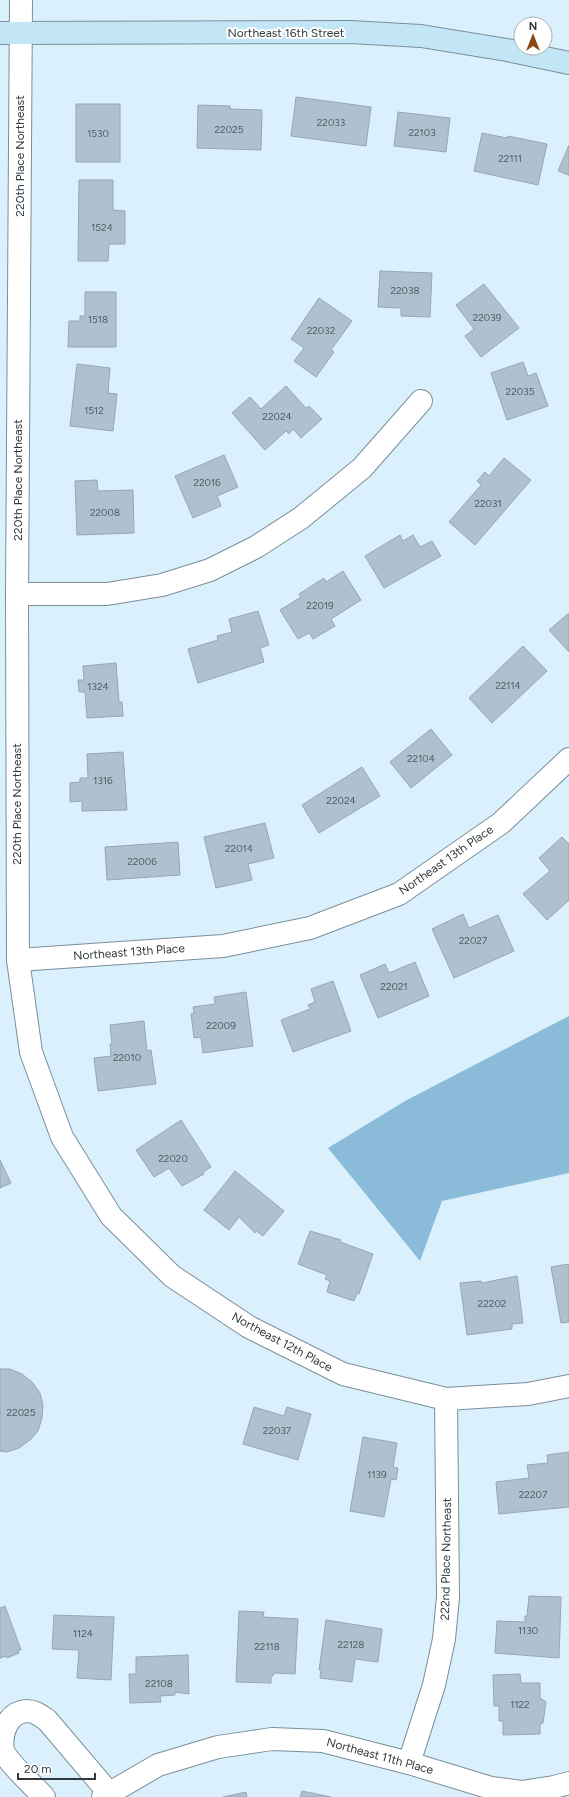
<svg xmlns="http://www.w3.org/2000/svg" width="569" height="1797" font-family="Figtree,sans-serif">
  <rect width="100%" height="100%" fill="#daf0fc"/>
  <polygon fill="#8abcd9" points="569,1016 569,1173 442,1201 420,1261 328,1148 405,1101"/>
  <g fill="#adc2ce" stroke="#94a8b4">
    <polygon points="296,97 371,107 366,146 291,136"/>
    <rect x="76" y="104" width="44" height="58"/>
    <polygon points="198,105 230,106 230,109 262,110 261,150 197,148"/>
    <polygon points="398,112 450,118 446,152 394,146"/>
    <polygon points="482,133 507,138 508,136 547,144 538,185 474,171"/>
    <polygon points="569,145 569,175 558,171"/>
    <polygon points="79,180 113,180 113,210 125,211 125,244 109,244 108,261 78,261"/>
    <polygon points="380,271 432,273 430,317 401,316 401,308 378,307"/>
    <polygon points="484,284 519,328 481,357 465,336 474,329 456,305"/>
    <polygon points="85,292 116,292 116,347 68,347 69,321 80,321 80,316 85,316"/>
    <polygon points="319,298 352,321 331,350 334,352 316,377 294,361 304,348 291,339"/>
    <polygon points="523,362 528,376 536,373 548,406 507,420 491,373"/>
    <polygon points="77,364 110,368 108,393 117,394 113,431 70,426"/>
    <polygon points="286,386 306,408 309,406 322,419 301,438 293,429 289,434 286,431 265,450 232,413 250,397 261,409"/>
    <polygon points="224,455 238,487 217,496 221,506 193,518 175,476"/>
    <polygon points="504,458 531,480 475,545 449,522 481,485 477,481 485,472 489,476"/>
    <polygon points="97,480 98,491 133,490 134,533 77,535 75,481"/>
    <polygon points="400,535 403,541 413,535 420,547 432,541 441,556 384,588 365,556"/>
    <polygon points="343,571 361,600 331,619 335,626 313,639 309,633 298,639 280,610 301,597 299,594 324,578 326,582"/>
    <polygon points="258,611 269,645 260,648 264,662 198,683 188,649 218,640 217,636 232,632 229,619"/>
    <polygon points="569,613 569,652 549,630"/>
    <polygon points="523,646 547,671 492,723 469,698"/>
    <polygon points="116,663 119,702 122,702 123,716 87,718 85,692 79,692 78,680 84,680 83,666"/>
    <polygon points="431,729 452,755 411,788 390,762"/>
    <polygon points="123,752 127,810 82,811 82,801 70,802 70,783 80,782 80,778 88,778 87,754"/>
    <polygon points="362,767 380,796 319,833 302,805"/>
    <polygon points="265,823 274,858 248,864 252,880 216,888 204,837"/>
    <polygon points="562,837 569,844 569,900 547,920 523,894 550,871 539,858"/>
    <polygon points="178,842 180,875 107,880 105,847"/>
    <polygon points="463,914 469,928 498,915 514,951 454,978 432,929"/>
    <polygon points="415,962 429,996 378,1018 360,975 385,964 389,973"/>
    <polygon points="333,981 351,1031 293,1052 281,1020 310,1009 308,1005 315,1002 311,989"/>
    <polygon points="246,992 253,1046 203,1053 201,1037 194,1038 191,1014 194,1013 193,1007 215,1004 214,997"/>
    <polygon points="144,1021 147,1051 151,1050 156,1084 98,1091 94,1058 111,1056 110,1044 112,1044 110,1025"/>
    <polygon points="181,1120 211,1167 203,1172 204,1174 182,1186 169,1168 154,1177 136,1150"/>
    <polygon points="0,1160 11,1183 0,1188"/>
    <polygon points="235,1171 284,1211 263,1236 256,1231 255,1233 239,1217 229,1230 204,1210"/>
    <polygon points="310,1231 341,1240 340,1242 373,1254 359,1294 357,1293 354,1301 327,1292 330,1281 325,1279 327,1275 298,1264"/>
    <polygon points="569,1264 569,1322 561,1323 551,1267"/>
    <polygon points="517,1276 523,1323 512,1324 512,1329 467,1335 460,1283 481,1281 482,1283"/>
    <polygon points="0,1369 10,1369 22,1374 32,1382 40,1393 43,1405 42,1418 38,1431 30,1440 19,1448 7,1452 0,1451"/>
    <polygon points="254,1407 284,1416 287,1407 311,1414 298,1460 243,1444"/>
    <polygon points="363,1437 397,1443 393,1467 398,1468 396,1480 391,1479 384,1517 350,1511"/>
    <polygon points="569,1452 569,1507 499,1514 496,1482 529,1478 527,1465 548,1463 547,1455"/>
    <polygon points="529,1596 561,1597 559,1658 495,1653 497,1621 525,1622 525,1616 527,1616"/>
    <polygon points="5,1606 21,1650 18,1650 19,1653 7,1658 7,1656 0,1658 0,1608"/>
    <polygon points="239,1611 264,1612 263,1617 298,1619 295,1674 274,1673 273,1676 271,1676 271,1683 236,1682"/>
    <polygon points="54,1615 114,1617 111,1680 77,1678 79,1650 52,1649"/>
    <polygon points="326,1620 382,1629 378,1662 355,1659 352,1682 320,1678 321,1670 319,1670"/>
    <polygon points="188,1655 189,1694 175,1692 175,1695 160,1696 161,1702 130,1703 129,1674 136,1674 136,1657"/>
    <polygon points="520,1674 521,1683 540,1683 540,1698 546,1702 543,1723 540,1724 540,1734 503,1735 503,1721 499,1721 499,1706 494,1706 493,1675"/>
    <polygon points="302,1791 331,1797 300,1797"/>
    <polygon points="246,1792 247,1797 223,1797"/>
  </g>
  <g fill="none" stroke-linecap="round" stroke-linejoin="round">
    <defs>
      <g id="street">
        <polyline points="21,0 17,594 18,960 31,1052 62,1137 111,1216 172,1276 249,1327 343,1374 446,1399 528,1394 569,1386"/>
        <polyline points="17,594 107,594 162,585 210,570 256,547 301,518 362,468 421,401"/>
        <polyline points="18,960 223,946 310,928 399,894 501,823 569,759"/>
        <polyline points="409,1763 434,1685 444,1639 448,1597 446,1399"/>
        <path d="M44,1797C33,1785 10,1765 3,1751C0,1733 8,1712 27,1711C35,1711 41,1716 47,1720L109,1793"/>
        <polyline points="103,1797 158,1765 218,1747 272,1739 323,1741 409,1763 491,1788 522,1792 554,1787 569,1783"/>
      </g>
      <polyline id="secondary" points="0,33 350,32 421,36 507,50 569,63"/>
    </defs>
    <use href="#street" stroke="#7b8f9a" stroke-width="24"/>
    <use href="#secondary" stroke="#7b8f9a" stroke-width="24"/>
    <use href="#street" stroke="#fff" stroke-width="22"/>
    <use href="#secondary" stroke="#c3e6f6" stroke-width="22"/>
  </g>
  <g text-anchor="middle" stroke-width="4" stroke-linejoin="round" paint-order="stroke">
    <g font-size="10" fill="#515c63">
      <text x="331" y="126">22033</text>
      <text x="229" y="133">22025</text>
      <text x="422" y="136">22103</text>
      <text x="98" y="137">1530</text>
      <text x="510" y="162">22111</text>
      <text x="102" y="231">1524</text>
      <text x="405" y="294">22038</text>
      <text x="487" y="321">22039</text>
      <text x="98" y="323">1518</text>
      <text x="321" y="334">22032</text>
      <text x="520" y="395">22035</text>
      <text x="94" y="414">1512</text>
      <text x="277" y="420">22024</text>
      <text x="207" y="486">22016</text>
      <text x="488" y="507">22031</text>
      <text x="105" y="516">22008</text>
      <text x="320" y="609">22019</text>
      <text x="508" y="689">22114</text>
      <text x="98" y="690">1324</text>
      <text x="421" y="762">22104</text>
      <text x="103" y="784">1316</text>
      <text x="341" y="804">22024</text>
      <text x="239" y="852">22014</text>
      <text x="142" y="865">22006</text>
      <text x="473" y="944">22027</text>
      <text x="394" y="990">22021</text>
      <text x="221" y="1029">22009</text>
      <text x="127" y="1061">22010</text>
      <text x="173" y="1162">22020</text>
      <text x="492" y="1307">22202</text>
      <text x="21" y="1416">22025</text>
      <text x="277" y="1434">22037</text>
      <text x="377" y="1478">1139</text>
      <text x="533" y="1498">22207</text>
      <text x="528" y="1634">1130</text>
      <text x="83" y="1637">1124</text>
      <text x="351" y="1648">22128</text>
      <text x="267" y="1650">22118</text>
      <text x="159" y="1687">22108</text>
      <text x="520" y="1708">1122</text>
    </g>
    <g font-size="12" fill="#323a3f" stroke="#fff">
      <text x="286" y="37">Northeast 16th Street</text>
      <text transform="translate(20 156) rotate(-90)" y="4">220th Place Northeast</text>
      <text transform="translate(18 480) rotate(-90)" y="4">220th Place Northeast</text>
      <text transform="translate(17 804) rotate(-90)" y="4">220th Place Northeast</text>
      <text transform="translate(446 860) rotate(-35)" y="4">Northeast 13th Place</text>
      <text transform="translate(129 952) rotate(-4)" y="4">Northeast 13th Place</text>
      <text transform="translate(282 1342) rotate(28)" y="4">Northeast 12th Place</text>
      <text transform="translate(446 1559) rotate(-89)" y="4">222nd Place Northeast</text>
      <text transform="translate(380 1756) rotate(15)" y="4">Northeast 11th Place</text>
    </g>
  </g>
  <g transform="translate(533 36)"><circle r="19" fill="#ffffff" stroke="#adb0b2"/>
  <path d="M0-3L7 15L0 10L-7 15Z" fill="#8b4916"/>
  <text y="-6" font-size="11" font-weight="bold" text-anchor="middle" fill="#323a3f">N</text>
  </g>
  <path d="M18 1773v6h77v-6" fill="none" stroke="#323a3f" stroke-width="2"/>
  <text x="24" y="1773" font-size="12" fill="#323a3f" stroke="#ffffff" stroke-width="3" paint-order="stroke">20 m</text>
</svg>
